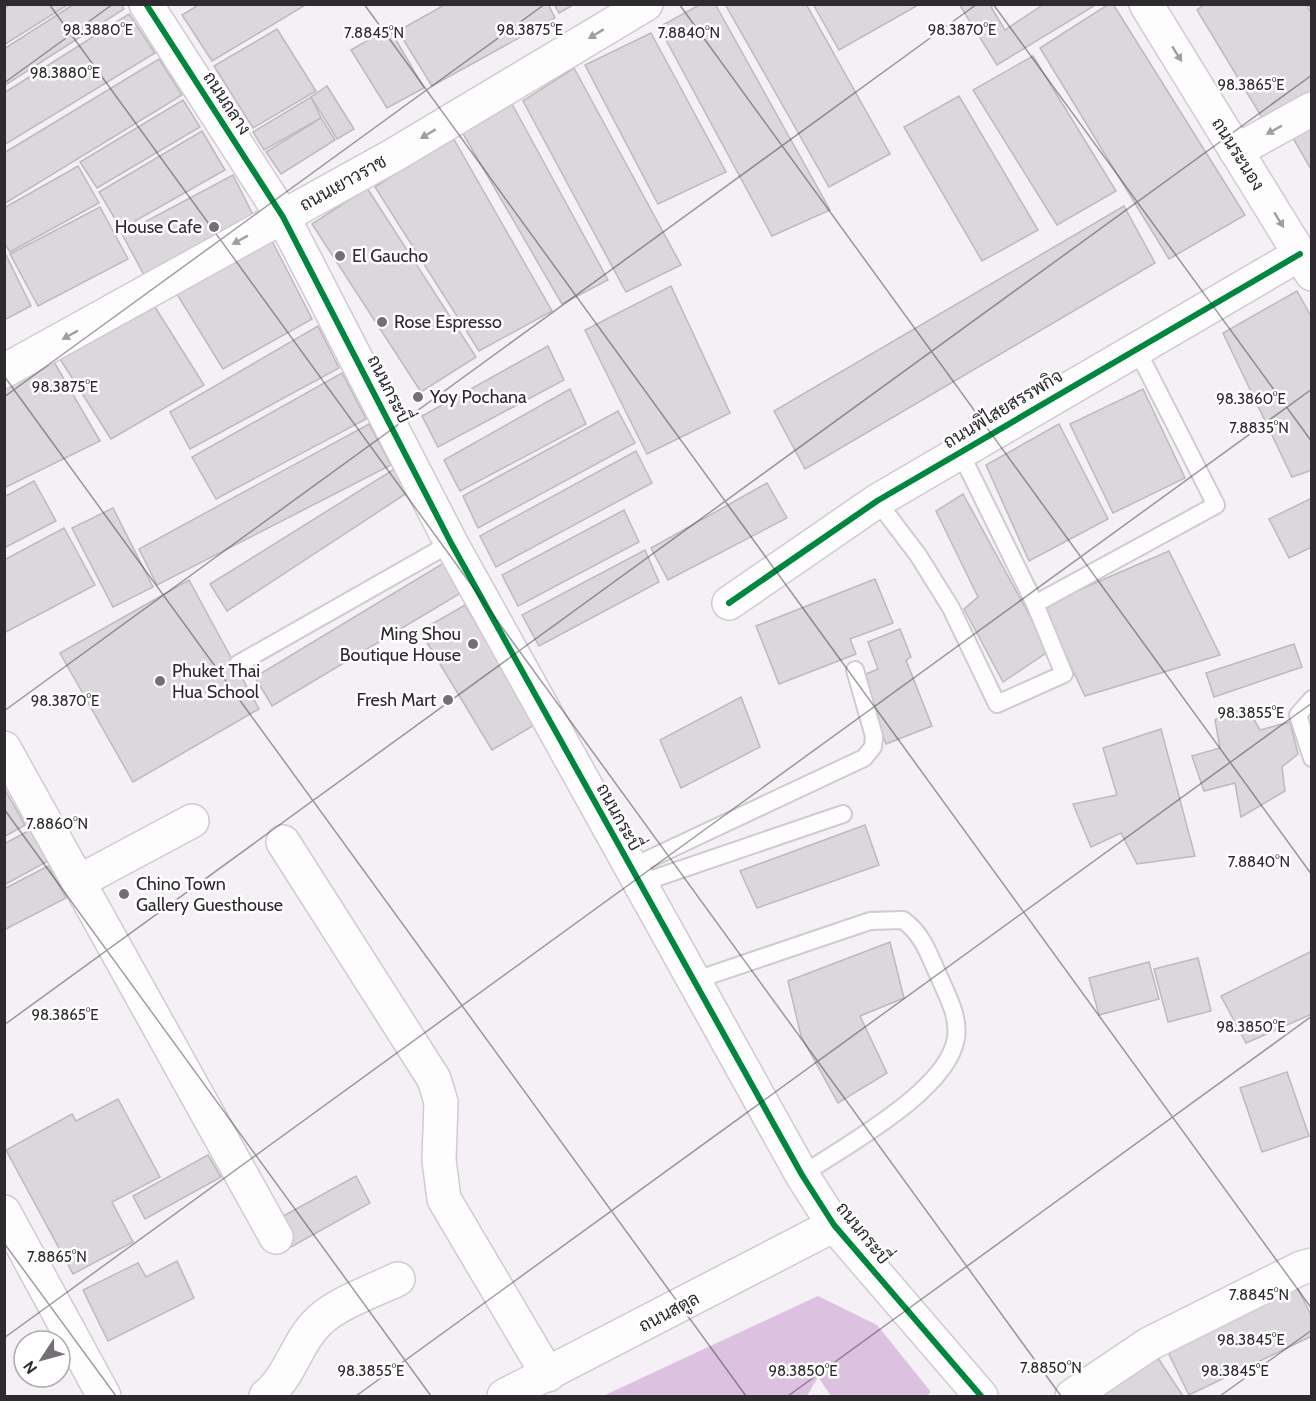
<svg xmlns="http://www.w3.org/2000/svg" width="1316" height="1401" font-family="Cabin,Sarabun,sans-serif">
  <rect width="100%" height="100%" fill="#f5eff6"/>
  <polygon fill="#dcc1e1" points="818,1296 877,1325 931,1392 926,1396 831,1396 818,1377 807,1396 603,1396"/>
  <g fill="#dcd7dd" stroke="#bdb9bd" stroke-width="1.5">
    <polygon points="11,4 69,4 4,45 4,9"/>
    <polygon points="74,4 121,4 124,9 4,86 4,49"/>
    <polygon points="200,4 307,4 212,61 182,15"/>
    <polygon points="446,4 548,4 555,18 432,86 398,31"/>
    <polygon points="554,4 575,4 559,13"/>
    <polygon points="701,4 715,4 830,210 772,236 659,27"/>
    <polygon points="725,4 806,4 890,154 829,187"/>
    <polygon points="813,4 920,4 839,50"/>
    <polygon points="959,4 994,4 991,7 1005,30 1044,4 1097,4 997,65"/>
    <polygon points="1109,4 1113,4 1245,215 1169,259 1040,48"/>
    <polygon points="1205,4 1306,4 1312,15 1312,94 1264,121 1197,10"/>
    <polygon points="129,14 155,53 4,145 4,93"/>
    <polygon points="389,28 424,88 387,108 351,50"/>
    <polygon points="277,29 316,91 253,128 214,66"/>
    <polygon points="651,33 726,172 658,204 585,65"/>
    <polygon points="1033,56 1116,191 1057,225 973,90"/>
    <polygon points="159,59 182,95 4,204 4,153"/>
    <polygon points="574,68 681,265 626,292 523,101"/>
    <polygon points="327,86 354,129 337,139 311,97"/>
    <polygon points="959,96 1038,230 982,261 904,127"/>
    <polygon points="311,97 321,118 264,150 253,132"/>
    <polygon points="183,100 200,127 97,188 80,162"/>
    <polygon points="512,104 608,280 562,304 462,132"/>
    <polygon points="321,118 335,140 281,174 266,152"/>
    <polygon points="1312,121 1312,171 1290,133"/>
    <polygon points="202,131 225,170 121,229 99,192"/>
    <polygon points="452,136 552,311 479,351 375,187"/>
    <polygon points="78,166 99,203 10,252 4,242 4,208"/>
    <polygon points="233,175 254,217 144,275 122,234"/>
    <polygon points="367,188 476,357 421,392 312,224"/>
    <polygon points="1124,206 1155,263 805,469 774,411"/>
    <polygon points="100,207 128,259 38,306 10,254"/>
    <polygon points="270,237 312,319 223,369 175,291"/>
    <polygon points="4,251 31,306 4,320"/>
    <polygon points="671,286 730,413 647,454 585,330"/>
    <polygon points="1297,291 1312,318 1312,470 1292,477 1223,333"/>
    <polygon points="155,307 204,385 111,439 60,359"/>
    <polygon points="318,326 339,368 190,449 170,412"/>
    <polygon points="548,346 564,380 438,447 422,416"/>
    <polygon points="54,362 100,441 4,488 4,388"/>
    <polygon points="342,373 366,419 216,499 192,457"/>
    <polygon points="570,389 586,424 460,491 444,460"/>
    <polygon points="1143,389 1185,478 1113,513 1070,424"/>
    <polygon points="618,411 635,443 478,528 463,496"/>
    <polygon points="369,424 391,465 157,585 139,549"/>
    <polygon points="1059,424 1108,519 1029,561 986,465"/>
    <polygon points="636,451 652,483 496,567 480,536"/>
    <polygon points="396,468 410,491 227,611 210,584"/>
    <polygon points="34,481 56,521 4,548 4,497"/>
    <polygon points="767,483 787,518 668,580 651,548"/>
    <polygon points="963,494 1049,651 1003,682 964,609 978,597 936,511"/>
    <polygon points="1312,498 1312,547 1289,558 1269,519"/>
    <polygon points="113,508 153,587 113,607 72,528"/>
    <polygon points="624,510 639,542 518,606 502,575"/>
    <polygon points="64,528 95,585 4,633 4,560"/>
    <polygon points="645,550 659,582 539,646 522,615"/>
    <polygon points="1169,551 1220,655 1085,696 1042,606"/>
    <polygon points="447,561 464,591 272,706 255,677"/>
    <polygon points="875,579 893,623 850,639 856,654 779,684 756,626"/>
    <polygon points="189,580 259,709 133,782 60,653"/>
    <polygon points="465,605 536,724 492,750 420,631"/>
    <polygon points="900,629 911,657 906,660 932,726 886,744 859,677 878,669 868,642"/>
    <polygon points="1294,644 1302,667 1214,697 1206,673"/>
    <polygon points="741,697 760,747 681,788 660,740"/>
    <polygon points="1246,706 1260,730 1290,722 1298,754 1282,767 1285,791 1241,817 1235,783 1204,791 1192,756 1220,748 1215,720"/>
    <polygon points="1161,729 1195,856 1137,864 1121,833 1091,847 1073,804 1117,795 1103,748"/>
    <polygon points="4,788 25,825 4,837"/>
    <polygon points="865,825 879,865 757,908 740,871"/>
    <polygon points="30,830 48,861 4,885 4,844"/>
    <polygon points="48,866 66,898 4,930 4,889"/>
    <polygon points="890,942 904,998 860,1016 887,1073 838,1103 801,1036 788,981"/>
    <polygon points="1312,951 1312,1014 1246,1043 1221,996"/>
    <polygon points="1198,958 1211,1011 1168,1022 1154,969"/>
    <polygon points="1149,962 1159,999 1099,1015 1089,978"/>
    <polygon points="1287,1072 1309,1136 1262,1152 1240,1088"/>
    <polygon points="118,1099 160,1177 112,1202 133,1242 73,1274 6,1150 72,1114 76,1121"/>
    <polygon points="208,1155 221,1177 145,1219 133,1196"/>
    <polygon points="356,1176 370,1203 291,1247 276,1220"/>
    <polygon points="177,1261 194,1298 108,1341 83,1290 138,1263 146,1277"/>
    <polygon points="1292,1277 1312,1317 1312,1336 1189,1395 1162,1340"/>
    <polygon points="1150,1346 1183,1396 1078,1396"/>
  </g>
  <g fill="none" stroke-linecap="round" stroke-linejoin="round">
    <defs>
      <g id="lane">
        <polyline points="960,452 1035,604 1216,505 1136,348"/>
        <polyline points="877,501 918,555 951,608 997,704 1064,674 1035,604"/>
        <polyline points="238,664 451,543"/>
        <polyline points="1312,699 1298,715 1312,758"/>
        <polyline points="630,868 864,758 873,747 874,736 855,670"/>
        <polyline points="638,884 843,814"/>
        <path d="M693,981L870,921L903,920C924,935 930,958 941,981C949,999 959,1018 956,1038C948,1091 844,1146 802,1175"/>
      </g>
      <g id="street">
        <polyline points="146,4 283,217"/>
        <polyline points="1146,4 1312,274"/>
        <polyline points="1236,151 1312,109"/>
        <polyline points="729,603 877,501 1300,254"/>
        <polyline points="4,748 276,1237"/>
        <polyline points="283,842 434,1079 441,1102 439,1160 444,1199 548,1375"/>
        <polyline points="78,882 192,821"/>
        <polyline points="4,1212 104,1396"/>
        <path d="M266,1396C291,1376 296,1342 320,1320C338,1303 375,1290 398,1279"/>
        <polyline points="504,1396 834,1225"/>
        <polyline points="1072,1396 1149,1344 1301,1268 1312,1265"/>
      </g>
      <g id="secondary">
        <polyline points="283,217 451,543 802,1175 834,1225 981,1396"/>
        <polyline points="4,371 394,155 646,4"/>
      </g>
    </defs>
    <use href="#lane" stroke="#cfcbd0" stroke-width="20"/>
    <use href="#street" stroke="#cfcbd0" stroke-width="36"/>
    <use href="#secondary" stroke="#cfcbd0" stroke-width="36"/>
    <use href="#lane" stroke="#fefdfe" stroke-width="16"/>
    <use href="#street" stroke="#fefdfe" stroke-width="33"/>
    <use href="#secondary" stroke="#fefdfe" stroke-width="33"/>
    <defs>
      <g id="cycleway">
        <polyline points="146,4 283,217 451,543 802,1175 834,1225 981,1396"/>
        <polyline points="729,603 877,501 1300,254"/>
      </g>
    </defs>
    <use href="#cycleway" stroke="#fff" stroke-width="10"/>
    <use href="#cycleway" stroke="#00873e" stroke-width="6"/>
  </g>
  <defs><path id="oneway-solid" d="M-6-.8H1V-3.2L6.5 0L1 3.2V.8H-6Z" transform="scale(1.5)"/></defs>
  <g fill="#a09ea1">
    <use href="#oneway-solid" transform="translate(596 34) rotate(149)"/>
    <use href="#oneway-solid" transform="translate(1177 54) rotate(58)"/>
    <use href="#oneway-solid" transform="translate(1274 130) rotate(151)"/>
    <use href="#oneway-solid" transform="translate(428 134) rotate(149)"/>
    <use href="#oneway-solid" transform="translate(1279 220) rotate(58)"/>
    <use href="#oneway-solid" transform="translate(240 240) rotate(151)"/>
    <use href="#oneway-solid" transform="translate(70 335) rotate(151)"/>
  </g>
  <path fill="none" stroke="#2e2a2f" stroke-width="1.5" stroke-opacity="0.45" d="M49,4L1061,1396M364,4L1312,1309M679,4L1312,875M993,4L1312,442M1308,4L1312,9M4,83L113,4M4,376L746,1396M4,397L545,4M4,711L977,4M4,809L431,1396M4,1025L1312,75M4,1243L116,1396M4,1338L1312,389M356,1396L1312,703M788,1396L1312,1016M1220,1396L1312,1330"/>
  <g fill="#746f75" stroke="#fff" stroke-width="2">
    <circle cx="214" cy="227" r="6"/>
    <circle cx="340" cy="256" r="6"/>
    <circle cx="382" cy="322" r="6"/>
    <circle cx="418" cy="397" r="6"/>
    <circle cx="473" cy="644" r="6"/>
    <circle cx="160" cy="681" r="6"/>
    <circle cx="448" cy="700" r="6"/>
    <circle cx="124" cy="894" r="6"/>
  </g>
  <g text-anchor="middle" stroke-width="5" stroke-linejoin="round" paint-order="stroke">
    <g font-size="18" fill="#2e2a2f" stroke="#fff">
      <text transform="translate(227 103) rotate(57)" y="6">ถนนถลาง</text>
      <text transform="translate(1238 154) rotate(58)" y="6">ถนนระนอง</text>
      <text transform="translate(343 183) rotate(-29)" y="6">ถนนเยาวราช</text>
      <text transform="translate(389 389) rotate(63)" y="6">ถนนกระบี่</text>
      <text transform="translate(1003 409) rotate(-31)" y="6">ถนนพิไสยสรรพกิจ</text>
      <text transform="translate(619 817) rotate(61)" y="6">ถนนกระบี่</text>
      <text transform="translate(863 1233) rotate(51)" y="6">ถนนกระบี่</text>
      <text transform="translate(669 1312) rotate(-28)" y="6">ถนนสตูล</text>
    </g>
    <g font-size="18" fill="#2e2a2f" stroke="#fff" text-anchor="start">
      <text x="202" y="233" text-anchor="end">House Cafe</text>
      <text x="352" y="262">El Gaucho</text>
      <text x="394" y="328">Rose Espresso</text>
      <text x="430" y="403">Yoy Pochana</text>
      <text x="461" y="640" text-anchor="end">Ming Shou<tspan x="461" dy="21">Boutique House</tspan></text>
      <text x="172" y="677">Phuket Thai<tspan x="172" dy="21">Hua School</tspan></text>
      <text x="436" y="706" text-anchor="end">Fresh Mart</text>
      <text x="136" y="890">Chino Town<tspan x="136" dy="21">Gallery Guesthouse</tspan></text>
    </g>
  </g>
  <g font-size="15" text-anchor="middle" fill="#2e2a2f" stroke="#fff" stroke-width="5" stroke-linejoin="round" paint-order="stroke">
    <text x="98" y="35">98.3880°E</text>
    <text x="530" y="35">98.3875°E</text>
    <text x="962" y="35">98.3870°E</text>
    <text x="374" y="38">7.8845°N</text>
    <text x="689" y="38">7.8840°N</text>
    <text x="65" y="78">98.3880°E</text>
    <text x="1251" y="90">98.3865°E</text>
    <text x="65" y="392">98.3875°E</text>
    <text x="1251" y="404">98.3860°E</text>
    <text x="1259" y="433">7.8835°N</text>
    <text x="65" y="706">98.3870°E</text>
    <text x="1251" y="718">98.3855°E</text>
    <text x="57" y="829">7.8860°N</text>
    <text x="1259" y="867">7.8840°N</text>
    <text x="65" y="1020">98.3865°E</text>
    <text x="1251" y="1032">98.3850°E</text>
    <text x="57" y="1262">7.8865°N</text>
    <text x="1259" y="1300">7.8845°N</text>
    <text x="1251" y="1345">98.3845°E</text>
    <text x="1051" y="1373">7.8850°N</text>
    <text x="371" y="1376">98.3855°E</text>
    <text x="803" y="1376">98.3850°E</text>
    <text x="1235" y="1376">98.3845°E</text>
  </g>
  <rect width="1316" height="1401" fill="none" stroke="#2e2a2f" stroke-width="12"/>
  <g transform="translate(42 1359) rotate(234)"><circle r="28" fill="#ffffff" stroke="#abaaac" stroke-width="1.5"/>
  <path d="M0-4.5L10 22L0 15L-10 22Z" fill="#746f75"/>
  <text y="-9" font-size="16" font-weight="bold" text-anchor="middle" fill="#2e2a2f">N</text>
  </g>
</svg>
